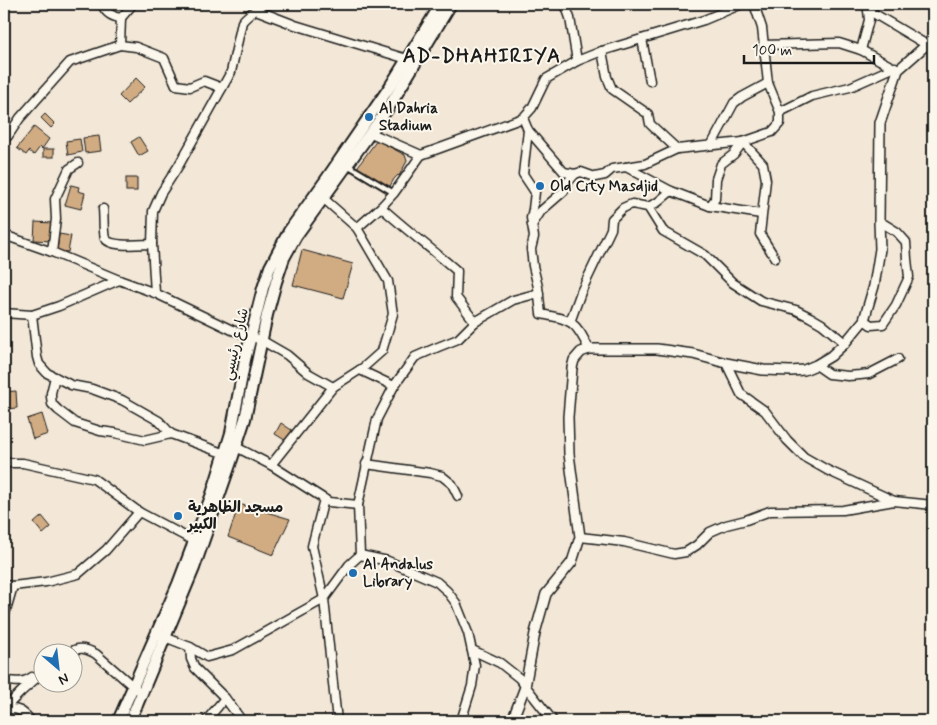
<svg xmlns="http://www.w3.org/2000/svg" width="937" height="725" font-family="Mynerve,'Playpen Sans Arabic',sans-serif">
  <rect width="100%" height="100%" fill="#f3e8d7"/>
  <filter id="ink" filterUnits="userSpaceOnUse"><feTurbulence type="fractalNoise" baseFrequency=".02" numOctaves="2"/><feDisplacementMap in="SourceGraphic" scale="10" xChannelSelector="R" yChannelSelector="G"/><feConvolveMatrix kernelMatrix="1 2 1 2 8 2 1 2 1" color-interpolation-filters="sRGB"/></filter>
  <g filter="url(#ink)">
    <g fill="#d1ac83" stroke="#1c1c1c">
      <polygon points="136,78 145,87 127,104 119,96"/>
      <polygon points="45,114 55,124 51,128 41,118"/>
      <polygon points="34,127 49,139 42,149 40,147 34,155 29,151 26,155 17,148"/>
      <polygon points="99,136 101,151 85,153 83,138"/>
      <polygon points="139,137 148,151 139,156 131,142"/>
      <polygon points="80,139 82,152 68,155 66,141"/>
      <polygon points="377,140 405,155 407,161 399,176 398,175 394,179 389,188 356,169"/>
      <rect x="43" y="149" width="11" height="8"/>
      <rect x="126" y="178" width="11" height="13"/>
      <polygon points="71,185 79,187 78,191 85,193 81,209 65,205"/>
      <polygon points="35,222 53,223 52,241 34,240"/>
      <polygon points="59,234 71,236 68,252 57,251"/>
      <polygon points="302,250 353,264 343,298 293,285"/>
      <polygon points="16,391 17,408 4,409 4,392"/>
      <polygon points="42,414 48,434 33,439 27,419"/>
      <polygon points="281,423 296,433 288,442 275,434"/>
      <polygon points="239,504 290,519 273,555 228,537"/>
      <polygon points="42,516 51,527 43,534 34,523"/>
    </g>
    <g fill="none" stroke-linecap="round" stroke-linejoin="round">
      <defs>
        <polyline id="service" points="349,166 394,193"/>
        <g id="minor">
          <path d="M102,4C105,12 112,17 121,18"/>
          <polyline points="565,4 570,18 577,61"/>
          <polyline points="754,4 762,28 768,83 780,112 780,123 772,132 743,142 763,164 766,180 760,234 775,258"/>
          <polyline points="256,10 295,25 407,59 409,63"/>
          <polyline points="868,10 927,45 933,50"/>
          <polyline points="642,39 650,81"/>
          <polyline points="120,45 136,47 164,58 176,85 190,87 204,81 222,88"/>
          <polyline points="763,45 839,43 861,50 898,70"/>
          <polyline points="861,50 869,20 868,10 871,4"/>
          <polyline points="602,51 607,77 612,89 648,114 650,124 677,149 743,142"/>
          <polyline points="780,112 812,96 850,87 895,67"/>
          <polyline points="523,118 528,130 564,172 575,174 581,172 595,177 605,175 612,169 626,167 671,191 710,206 761,214"/>
          <path d="M528,130L523,174L535,192L533,209L531,218L534,237L531,249L533,266L538,287L541,314C572,320 575,320 589,349"/>
          <polyline points="371,133 421,155"/>
          <polyline points="4,139 8,136 20,118 70,62 120,45 121,18 133,4"/>
          <polyline points="712,144 734,103 742,97 768,83"/>
          <polyline points="626,167 645,164 677,149"/>
          <polyline points="710,206 715,199 716,179 721,164 734,154 743,142"/>
          <path d="M381,207C405,229 432,249 457,271L456,297L475,322L513,300L539,293"/>
          <polyline points="648,207 658,202 671,191"/>
          <path d="M103,209C104,217 103,232 105,238C110,248 142,244 152,244"/>
          <polyline points="532,225 541,211 564,191 568,182 575,174"/>
          <polyline points="357,228 381,207 394,193 421,155 523,118 532,108 546,79 577,61 602,51 704,20 742,4"/>
          <polyline points="4,235 52,252 119,280 155,293 232,330 261,340 287,355 308,373 333,387"/>
          <polyline points="52,252 56,219 55,199 69,169 78,163"/>
          <path d="M155,293L152,244L153,211L161,193L179,165L231,72L242,22C247,15 256,11 261,4"/>
          <polyline points="4,313 32,315 59,306 119,280"/>
          <polyline points="32,315 37,357 39,364 47,373 71,385 92,389 122,400 159,421 171,434 225,454"/>
          <polyline points="864,320 871,325 883,324 896,305 909,277 907,259 906,242 897,232 879,221"/>
          <polyline points="570,322 581,292 611,229 612,219 623,208 632,204 648,207 663,231 705,255 733,283 761,301 796,310 810,317 822,324 845,343"/>
          <polyline points="726,363 741,394 765,411 787,440 804,457 827,470 894,501"/>
          <polyline points="816,365 829,374 848,376 860,375 869,374 898,359"/>
          <polyline points="360,370 394,386"/>
          <polyline points="55,377 51,393 51,397 52,404 58,410 75,423 100,431 115,433 145,440 171,434"/>
          <polyline points="236,447 271,465 329,502 358,505"/>
          <polyline points="4,463 23,463 94,479 139,512"/>
          <polyline points="366,464 430,473 442,476 452,484 458,496"/>
          <polyline points="271,465 333,387 364,367 382,351 393,314 388,281 357,228 323,198 320,197"/>
          <polyline points="324,499 312,546 324,599 337,721"/>
          <polyline points="580,537 624,542 674,554 686,552 697,545 710,532 726,525 746,520 770,511 843,510 894,501 933,505"/>
          <polyline points="360,555 388,561 437,582 447,591 456,603 468,633 475,665 472,686 461,721"/>
          <polyline points="4,585 13,586 46,582 78,574 106,550 139,512 194,541"/>
          <polyline points="4,617 13,586"/>
          <polyline points="162,636 190,647 191,659 195,668 225,698 242,721"/>
          <polyline points="190,647 207,657 233,650 324,599 349,565 360,555 358,505 377,419 394,386 415,357 438,347 458,339 475,322"/>
          <polyline points="472,650 500,663 519,678 553,721"/>
          <path d="M71,652C79,646 87,649 96,654L136,689"/>
          <path d="M4,680C15,682 23,684 32,677"/>
          <polyline points="4,709 21,692 42,673"/>
          <path d="M4,710C17,707 23,711 31,721"/>
          <polyline points="206,721 225,698"/>
        </g>
        <polyline id="tertiary" points="512,721 525,687 535,633 546,594 572,562 580,537 569,454 568,417 572,368 574,360 581,352 589,349 657,349 693,354 726,363 763,370 791,371 804,370 816,365 831,356 845,343 864,320 874,286 880,249 879,221 880,123 898,70 933,39"/>
        <g id="secondary">
          <polyline points="118,721 178,584 212,494 231,433 245,360 263,288 270,267 289,231 325,181 391,85 441,4"/>
          <polyline points="129,721 137,705 194,568 232,459 245,419 267,315 276,282 284,258 296,236 389,107 451,4"/>
        </g>
      </defs>
      <use href="#service" stroke="#1c1c1c" stroke-width="8"/>
      <use href="#minor" stroke="#1c1c1c" stroke-width="11"/>
      <use href="#tertiary" stroke="#1c1c1c" stroke-width="12"/>
      <use href="#secondary" stroke="#1c1c1c" stroke-width="14"/>
      <use href="#service" stroke="#fbf7ec" stroke-width="4"/>
      <use href="#minor" stroke="#fbf7ec" stroke-width="8"/>
      <use href="#tertiary" stroke="#fbf7ec" stroke-width="9"/>
      <use href="#secondary" stroke="#fbf7ec" stroke-width="10"/>
    </g>
  </g>
  <g fill="#1f6fb2" stroke="#fbf7ec" stroke-width="2">
    <circle cx="369" cy="117" r="5"/>
    <circle cx="540" cy="186" r="5"/>
    <circle cx="178" cy="516" r="5"/>
    <circle cx="353" cy="573" r="5"/>
  </g>
  <g text-anchor="middle" stroke-width="4" stroke-linejoin="round" paint-order="stroke">
    <g font-size="15" font-weight="bold" fill="#1c1c1c" stroke="#fbf7ec" text-anchor="start">
      <text x="379" y="113">Al Dahria<tspan x="379" dy="17">Stadium</tspan></text>
      <text x="550" y="191">Old City Masdjid</text>
      <text x="188" y="512">مسجد الظاهرية<tspan x="188" dy="17">الكبير</tspan></text>
      <text x="363" y="569">Al Andalus<tspan x="363" dy="17">Library</tspan></text>
    </g>
    <g font-size="15" fill="#1c1c1c" stroke="#fbf7ec">
      <text transform="translate(235 344) rotate(-77)" y="5">شارع رئيسي</text>
    </g>
    <g font-size="20" font-weight="bold" letter-spacing="1" fill="#1c1c1c" stroke="#fbf7ec">
      <text x="482" y="62">AD-DHAHIRIYA</text>
    </g>
  </g>
  <rect width="937" height="725" fill="none" stroke="#fbf7ec" stroke-width="20"/>
  <rect x="10" y="10" width="917" height="705" fill="none" stroke="#1c1c1c" stroke-width="2" filter="url(#ink)"/>
  <g transform="translate(58 668) rotate(152)"><circle r="24" fill="#fbf7ec" stroke="#a29f99"/>
  <path d="M0-4L9 19L0 12L-9 19Z" fill="#1f6fb2"/>
  <text y="-8" font-size="14" font-weight="bold" text-anchor="middle" fill="#1c1c1c">N</text>
  </g>
  <path d="M744 55v8h130v-8" fill="none" stroke="#1c1c1c" stroke-width="2.5"/>
  <text x="752" y="55" font-size="15" fill="#1c1c1c" stroke="#fbf7ec" stroke-width="4" paint-order="stroke">100 m</text>
</svg>
